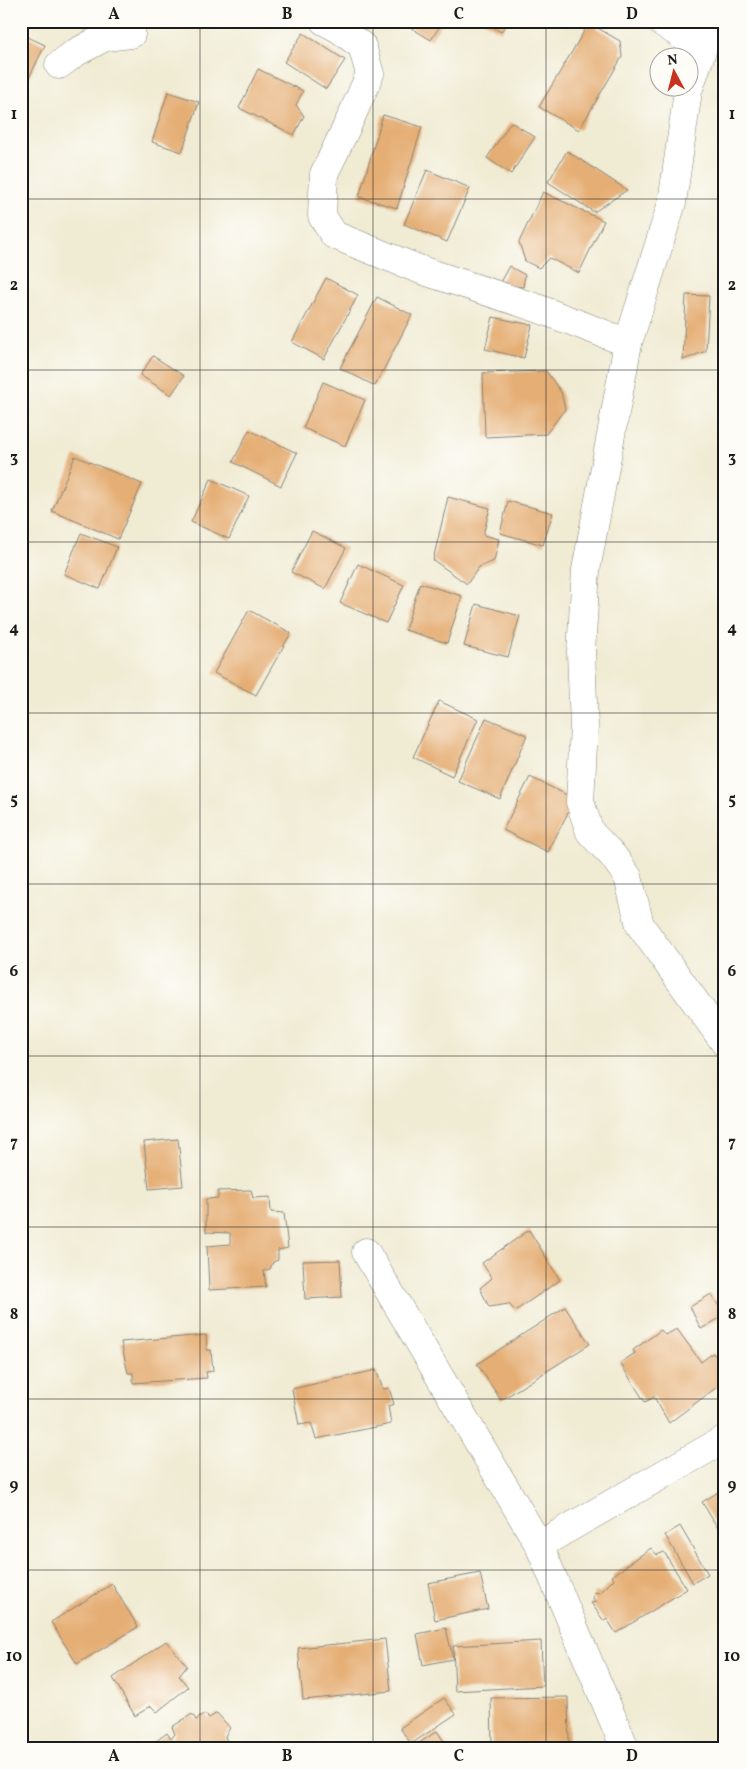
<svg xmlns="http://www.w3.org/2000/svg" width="746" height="1769" font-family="Vollkorn,serif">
  <rect width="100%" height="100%" fill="#fdfcf7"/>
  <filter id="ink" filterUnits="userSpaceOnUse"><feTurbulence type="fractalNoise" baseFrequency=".02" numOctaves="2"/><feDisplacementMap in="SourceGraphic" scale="10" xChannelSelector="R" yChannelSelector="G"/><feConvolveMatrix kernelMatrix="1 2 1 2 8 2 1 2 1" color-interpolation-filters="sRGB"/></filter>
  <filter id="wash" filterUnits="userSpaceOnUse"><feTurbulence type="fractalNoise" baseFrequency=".0096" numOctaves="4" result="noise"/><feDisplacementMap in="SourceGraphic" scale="20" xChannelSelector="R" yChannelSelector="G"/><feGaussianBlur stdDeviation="1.12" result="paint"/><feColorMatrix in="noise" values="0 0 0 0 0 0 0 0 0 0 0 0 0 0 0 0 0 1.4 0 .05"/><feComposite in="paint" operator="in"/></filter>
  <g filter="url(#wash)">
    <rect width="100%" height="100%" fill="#f0ebd3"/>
    <g id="blocks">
      <g fill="#e5ae75">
        <polygon points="400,21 443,21 431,40"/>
        <polygon points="483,21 508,21 501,32"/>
        <polygon points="589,23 620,41 622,57 579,130 539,107"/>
        <polygon points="303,33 345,60 326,89 284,62"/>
        <polygon points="21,34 45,45 27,82 21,79"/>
        <polygon points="258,69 303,91 296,105 304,116 294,135 239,108"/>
        <polygon points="168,92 199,102 182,152 152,142"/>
        <polygon points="383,115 422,127 397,208 359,197"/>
        <polygon points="511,122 535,137 511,174 487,158"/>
        <polygon points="567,151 627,190 594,212 548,182"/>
        <polygon points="427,170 470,188 447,242 404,224"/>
        <polygon points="543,192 604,221 579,273 549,258 539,268 525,261 519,242"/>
        <polygon points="509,266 525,275 523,287 499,284"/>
        <polygon points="326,278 358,295 324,359 292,342"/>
        <polygon points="686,295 709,296 706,351 683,360"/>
        <polygon points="377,297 412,315 375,386 340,368"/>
        <polygon points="493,317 532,325 524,358 485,349"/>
        <polygon points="153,356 184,376 171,395 140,375"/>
        <polygon points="546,371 561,392 565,409 546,434 485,437 483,373"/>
        <polygon points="323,382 365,400 345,446 303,428"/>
        <polygon points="249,430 297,453 281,486 233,462"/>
        <polygon points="75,456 142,484 118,539 52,511"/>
        <polygon points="211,479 249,496 229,539 191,522"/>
        <polygon points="448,497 490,508 483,535 499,539 494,561 479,567 467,584 433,560"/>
        <polygon points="508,501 553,513 543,545 500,533"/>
        <polygon points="312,531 346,548 325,589 291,572"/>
        <polygon points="81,533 117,547 100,589 64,574"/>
        <polygon points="358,564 404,585 386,623 340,603"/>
        <polygon points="420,583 462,596 447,643 405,630"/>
        <polygon points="476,604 520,616 508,657 464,646"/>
        <polygon points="249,610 291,633 256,695 214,673"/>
        <polygon points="439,701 478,719 452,776 413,757"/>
        <polygon points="486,718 527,735 500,799 458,781"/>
        <polygon points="530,777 575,799 548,852 503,830"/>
        <polygon points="178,1139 183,1186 149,1189 144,1142"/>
        <polygon points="251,1190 253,1198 270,1197 271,1212 284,1213 288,1248 278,1250 278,1260 273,1262 270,1269 264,1271 266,1287 209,1290 207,1246 230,1244 230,1233 206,1232 206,1199 218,1198 218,1191"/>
        <polygon points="529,1230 560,1280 515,1311 509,1304 489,1307 480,1288 492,1278 482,1263"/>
        <polygon points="340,1260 342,1297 305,1299 303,1261"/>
        <polygon points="711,1294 725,1315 701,1329 690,1307"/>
        <polygon points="565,1307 590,1344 501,1400 477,1364"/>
        <polygon points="677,1329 701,1362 713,1353 725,1368 725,1381 669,1423 654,1397 645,1402 620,1363 635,1353 633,1350 661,1330 665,1335"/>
        <polygon points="206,1335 207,1350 211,1350 213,1371 206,1372 207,1378 133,1383 133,1373 128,1373 121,1342"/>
        <polygon points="376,1370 383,1389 389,1388 394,1404 388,1406 391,1424 316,1439 311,1423 299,1425 292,1389"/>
        <polygon points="725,1488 725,1540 702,1502"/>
        <polygon points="680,1526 708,1574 693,1583 665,1535"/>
        <polygon points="651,1548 657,1555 664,1552 687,1589 616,1633 607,1619 604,1621 591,1603 596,1602 593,1598 594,1592 600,1593 614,1579 612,1576"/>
        <polygon points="480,1573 488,1609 435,1620 428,1583"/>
        <polygon points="112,1584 138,1627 77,1664 51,1622"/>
        <polygon points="446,1628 453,1659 423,1665 417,1634"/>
        <polygon points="385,1639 391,1691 303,1700 298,1648"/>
        <polygon points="166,1641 187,1666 179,1676 188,1687 157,1712 151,1706 135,1716 113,1678"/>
        <polygon points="541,1641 543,1686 455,1691 453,1646"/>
        <polygon points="568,1697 569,1743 492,1745 491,1698"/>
        <polygon points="444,1698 456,1714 411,1744 400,1728"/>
        <polygon points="217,1713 230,1728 225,1736 229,1747 228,1748 147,1748 167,1733 171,1739 175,1734 172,1727 192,1714 196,1720 205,1714 209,1718"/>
        <polygon points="437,1731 448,1748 412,1748"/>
      </g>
    </g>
  </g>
  <g filter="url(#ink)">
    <use href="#blocks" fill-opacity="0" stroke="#868478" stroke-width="1"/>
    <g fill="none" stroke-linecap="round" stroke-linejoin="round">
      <defs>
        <g id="minor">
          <polyline points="324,21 339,29 362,46 370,74 349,122 324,174 322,216 334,235 421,270 537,308 628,343"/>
          <polyline points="660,21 702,49"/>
          <polyline points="716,21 705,42 688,91 672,203 628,343 586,570 581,652 584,727 580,802 590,832 613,856 628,877 640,925 725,1043"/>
          <polyline points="59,65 75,53 105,37 131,34 132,21"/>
          <polyline points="366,1252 539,1545 625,1748"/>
          <polyline points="539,1545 725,1439"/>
        </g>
      </defs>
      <use href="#minor" stroke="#868478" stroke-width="29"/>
      <use href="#minor" stroke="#fff" stroke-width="28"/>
    </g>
  </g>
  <path fill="none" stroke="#1c1c1c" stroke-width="1" stroke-opacity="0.55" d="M200,21V1748M373,21V1748M546,21V1748M21,199H725M21,370H725M21,542H725M21,713H725M21,884H725M21,1056H725M21,1227H725M21,1399H725M21,1570H725"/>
  <rect width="746" height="1769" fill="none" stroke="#fdfcf7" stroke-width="55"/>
  <g transform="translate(674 72) rotate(353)"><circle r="24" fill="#fdfcf7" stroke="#a3a29f"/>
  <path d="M0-4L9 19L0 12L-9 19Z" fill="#c8321e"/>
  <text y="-8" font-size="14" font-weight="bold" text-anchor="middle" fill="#1c1c1c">N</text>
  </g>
  <rect x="28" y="28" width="690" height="1714" fill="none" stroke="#1c1c1c" stroke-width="2"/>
  <g font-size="16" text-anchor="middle" font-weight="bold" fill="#1c1c1c">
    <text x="114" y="19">A</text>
    <text x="287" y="19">B</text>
    <text x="459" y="19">C</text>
    <text x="632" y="19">D</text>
    <text x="14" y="119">1</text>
    <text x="732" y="119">1</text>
    <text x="14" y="290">2</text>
    <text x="732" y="290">2</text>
    <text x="14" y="462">3</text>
    <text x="732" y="462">3</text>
    <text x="14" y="633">4</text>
    <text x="732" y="633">4</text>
    <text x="14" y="804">5</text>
    <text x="732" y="804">5</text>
    <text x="14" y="976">6</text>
    <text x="732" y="976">6</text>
    <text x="14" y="1147">7</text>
    <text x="732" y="1147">7</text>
    <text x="14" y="1319">8</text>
    <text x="732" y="1319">8</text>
    <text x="14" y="1490">9</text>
    <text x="732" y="1490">9</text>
    <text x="14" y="1661">10</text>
    <text x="732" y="1661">10</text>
    <text x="114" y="1761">A</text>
    <text x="287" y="1761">B</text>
    <text x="459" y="1761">C</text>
    <text x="632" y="1761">D</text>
  </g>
</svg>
